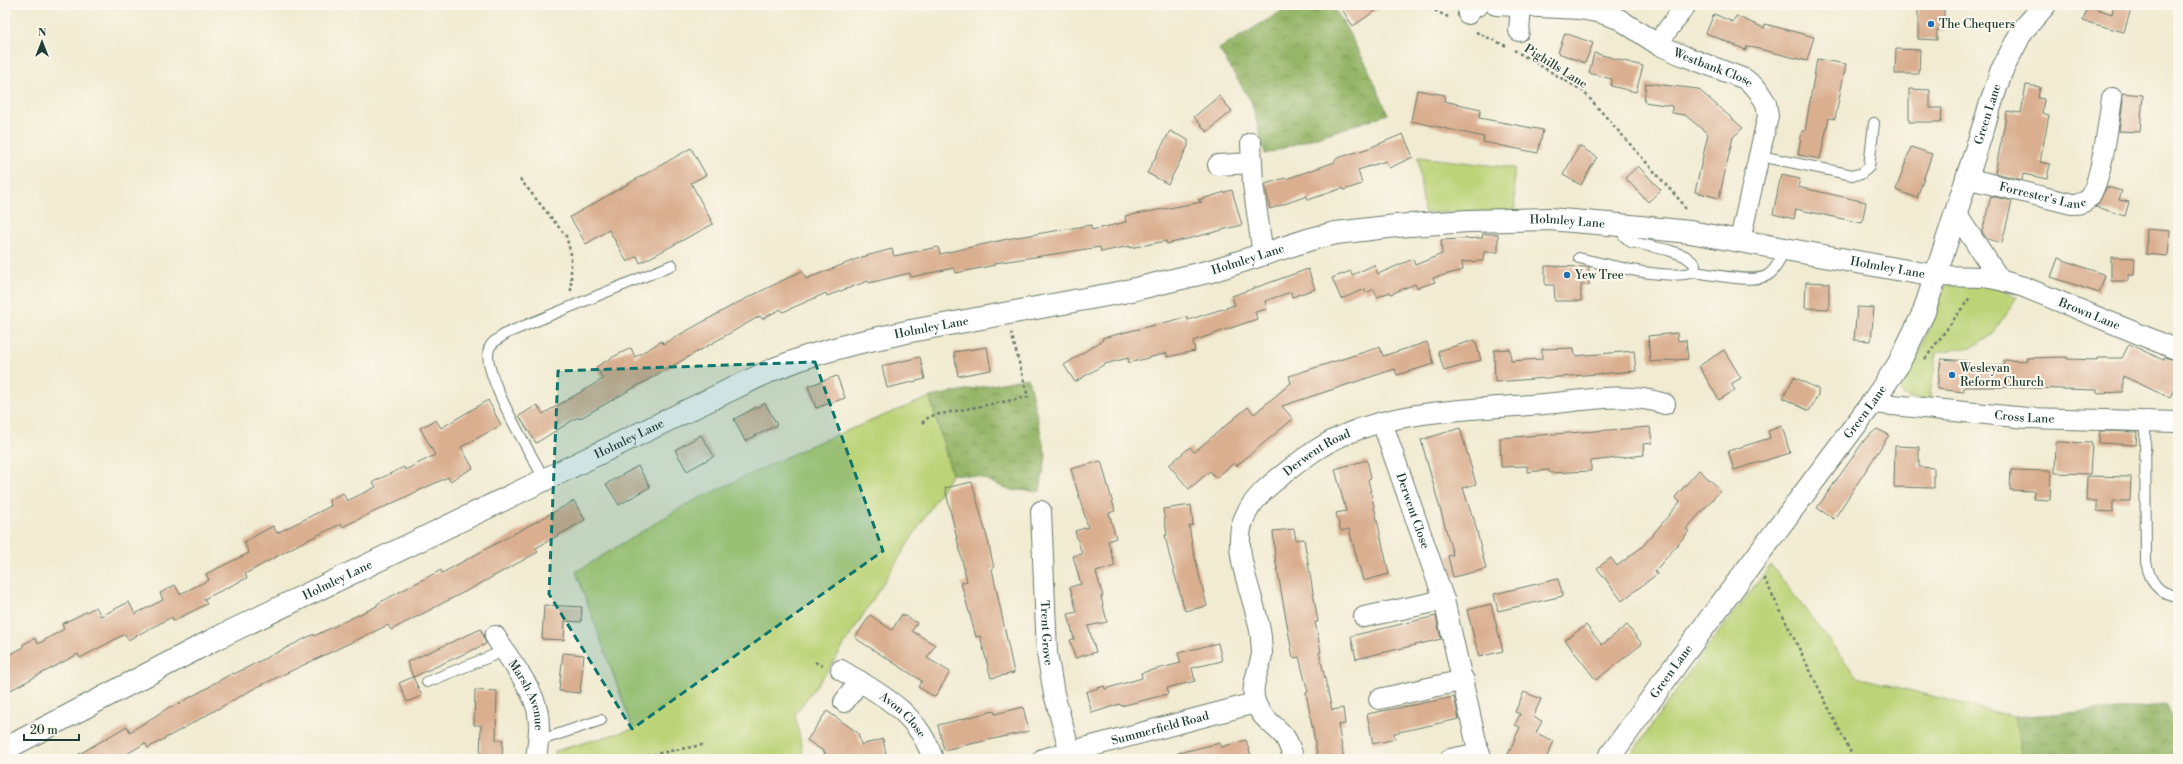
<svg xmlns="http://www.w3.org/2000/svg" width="2183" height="764" font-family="'Libre Bodoni',serif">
  <defs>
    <pattern id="forest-crowns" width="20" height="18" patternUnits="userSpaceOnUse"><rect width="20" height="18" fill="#95b568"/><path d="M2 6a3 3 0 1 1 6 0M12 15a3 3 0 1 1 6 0" fill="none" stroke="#799456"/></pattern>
  </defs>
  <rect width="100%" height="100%" fill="#fbf7ec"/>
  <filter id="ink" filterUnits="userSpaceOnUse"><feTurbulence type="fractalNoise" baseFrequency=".025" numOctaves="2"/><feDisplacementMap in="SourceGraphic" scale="8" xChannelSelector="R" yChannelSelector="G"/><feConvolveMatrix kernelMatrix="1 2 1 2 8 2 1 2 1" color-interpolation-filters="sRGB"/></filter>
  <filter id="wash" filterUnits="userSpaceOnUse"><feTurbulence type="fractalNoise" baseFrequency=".012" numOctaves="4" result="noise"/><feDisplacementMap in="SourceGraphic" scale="16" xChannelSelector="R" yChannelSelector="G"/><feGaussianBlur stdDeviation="0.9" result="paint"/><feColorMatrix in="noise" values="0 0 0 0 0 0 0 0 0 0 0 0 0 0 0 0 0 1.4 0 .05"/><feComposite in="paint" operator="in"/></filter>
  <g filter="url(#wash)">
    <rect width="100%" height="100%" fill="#f1ebd2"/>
    <g fill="#bcd377" stroke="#6e8856">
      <polygon points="1418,157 1514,168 1515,210 1424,213"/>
      <path d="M1946,285H1992L2017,297L1992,335L1972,347L1937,352L1929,400C1919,399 1905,401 1900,391L1921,349L1941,295Z"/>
      <polygon points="930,397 952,474 829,669 795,714 804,759 554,759 555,751 633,729 576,572 685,505 814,444"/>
      <polygon points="1771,565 1857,677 2015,717 2022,759 1628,759 1702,654"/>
    </g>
    <g fill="url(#forest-crowns)" stroke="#5a794e">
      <polygon points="1292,5 1333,5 1367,66 1388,114 1265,154 1252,103 1219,49"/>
      <polygon points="1028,378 1046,456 1040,491 1010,490 977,476 952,474 930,397"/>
      <polygon points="2167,705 2171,717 2178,717 2178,759 2022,759 2015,717"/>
    </g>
    <g id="blocks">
      <g fill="#daaf90">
        <polygon points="1339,5 1384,5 1353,26"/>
        <polygon points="1918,5 1944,5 1944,30 1937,30 1937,40 1918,39"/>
        <polygon points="2088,6 2112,14 2113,7 2131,9 2124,32 2083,21"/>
        <polygon points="1714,14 1733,22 1736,16 1764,28 1765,24 1814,37 1807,61 1747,46 1746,50 1706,33"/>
        <polygon points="1565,33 1593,43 1585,63 1558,53"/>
        <polygon points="1896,49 1920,50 1919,74 1895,74"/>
        <polygon points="1594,53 1643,66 1636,92 1611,86 1612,79 1589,73"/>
        <polygon points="1817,59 1846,64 1835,119 1829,118 1820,159 1798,155 1802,131 1805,131"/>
        <polygon points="1646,83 1698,89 1743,128 1733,137 1719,198 1695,192 1708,134 1685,115 1672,113 1672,106 1644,102"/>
        <polygon points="2026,85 2040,87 2038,98 2044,99 2042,113 2049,115 2040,162 2050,164 2047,179 2023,174 2022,180 1995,173 2007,111 2021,113"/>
        <polygon points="1909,89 1930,90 1930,108 1942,108 1941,122 1909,122"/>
        <polygon points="1417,90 1445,95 1444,101 1481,109 1479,118 1543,130 1538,153 1483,142 1484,137 1411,121"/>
        <polygon points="2122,93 2143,95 2140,132 2119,131 2123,100"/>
        <polygon points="1219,96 1232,111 1207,132 1194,117"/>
        <polygon points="1170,131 1188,140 1188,146 1168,184 1147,173"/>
        <polygon points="1403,134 1413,157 1389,168 1386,161 1358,170 1362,184 1344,190 1343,188 1308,200 1307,196 1270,209 1265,184 1285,178 1286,179 1335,162 1335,159 1369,148"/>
        <polygon points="1579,146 1597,157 1581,185 1563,175"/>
        <polygon points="1911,147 1932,154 1917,198 1896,190"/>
        <polygon points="691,148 706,175 691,183 713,224 640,263 637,256 627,262 609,230 586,244 570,217"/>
        <polygon points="1638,166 1661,190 1648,202 1625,178"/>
        <polygon points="1781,175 1800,179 1798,187 1866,202 1862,223 1796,209 1794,219 1773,214"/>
        <polygon points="2107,187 2122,191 2119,200 2129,202 2125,216 2096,207"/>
        <polygon points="1232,190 1242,225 1167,244 1166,241 1130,248 1130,246 1101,252 1100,247 995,263 995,265 956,273 954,268 911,277 910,273 869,283 868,281 827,296 826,293 783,312 781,309 762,319 760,316 579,419 578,417 536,443 519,416 537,405 543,414 603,379 596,367 613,357 631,348 635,357 662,341 663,344 737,303 802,271 806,279 862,257 892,249 894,256 938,247 940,254 1012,238 1091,225 1092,230 1126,222 1125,216 1202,202 1198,200"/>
        <polygon points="1991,196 2012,201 2002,243 1987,239 1982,232"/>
        <polygon points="2147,229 2170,231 2168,256 2146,254"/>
        <polygon points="1483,234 1498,234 1498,252 1484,252 1483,261 1462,262 1463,270 1433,278 1435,282 1417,288 1415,284 1391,294 1390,292 1377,297 1374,289 1366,293 1365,289 1341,299 1332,278 1351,271 1352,275 1374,265 1378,274 1413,259 1415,265 1442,254 1441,240 1482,238"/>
        <polygon points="2111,257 2135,258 2134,275 2128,275 2128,281 2111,281"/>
        <polygon points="2058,258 2105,275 2099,293 2051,277"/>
        <polygon points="1545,266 1589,267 1589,285 1581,285 1581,301 1555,301 1554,285 1545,285"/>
        <polygon points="1308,269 1315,289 1292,297 1291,292 1265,301 1267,309 1255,312 1257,319 1193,341 1195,351 1167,357 1167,353 1129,363 1128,358 1105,364 1075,382 1064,365 1103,340 1102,338 1187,317 1188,320 1235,305 1232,296"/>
        <polygon points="1806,282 1829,283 1829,309 1805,308"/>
        <polygon points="1857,307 1874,308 1871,341 1854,340"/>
        <polygon points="1677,333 1678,341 1686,340 1688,359 1650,362 1648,336"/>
        <polygon points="1475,340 1481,360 1444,371 1438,351"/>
        <polygon points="1427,342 1434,364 1397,375 1395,369 1282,406 1293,419 1236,466 1234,463 1216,478 1210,471 1189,489 1169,465 1190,447 1194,452 1248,407 1254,414 1291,383 1289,376 1380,347 1383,356"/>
        <polygon points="2129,344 2163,360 2164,357 2178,361 2178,380 2170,398 2123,376 2123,392 2097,393 2097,390 1995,387 1964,387 1964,392 1937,389 1941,359 1967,361 1966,366 2003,366 2004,360 2027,361 2026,358 2067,357 2067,359 2097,360 2097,358 2122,358"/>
        <polygon points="987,347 991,370 958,376 954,352"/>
        <polygon points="1574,348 1575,356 1634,351 1636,371 1495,382 1494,350 1510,349 1511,361 1542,359 1542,349"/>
        <polygon points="1724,350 1741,378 1731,384 1735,390 1719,400 1699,366"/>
        <polygon points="920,357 925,379 887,388 882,366"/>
        <polygon points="837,376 845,398 816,408 808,386"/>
        <polygon points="1794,377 1818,389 1818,395 1809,411 1783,398"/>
        <polygon points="488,400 501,425 461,447 473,468 450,481 448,477 342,527 341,524 301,543 245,574 247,578 204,599 207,604 173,621 172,617 128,640 125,634 80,658 78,654 5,693 5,657 24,647 22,645 35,638 38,644 64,629 62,624 96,607 101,616 129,602 135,614 163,600 160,593 175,585 180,594 209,580 206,574 249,553 244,542 273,526 277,533 331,506 329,500 343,493 347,501 376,487 373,482 404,467 405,470 435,455 420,428 436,420 441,428"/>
        <polygon points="765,403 777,425 745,441 734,419"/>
        <polygon points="1782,426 1790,453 1734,470 1728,451 1770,438 1768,431"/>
        <polygon points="1650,427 1652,443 1643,444 1644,455 1591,461 1591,471 1550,473 1549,470 1527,472 1527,466 1501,467 1500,438"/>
        <polygon points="1460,428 1476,484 1463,488 1472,516 1473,515 1486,569 1453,577 1448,556 1453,555 1421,440"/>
        <polygon points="1877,429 1889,435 1834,519 1817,508 1866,438"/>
        <polygon points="2100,431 2137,432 2136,445 2099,443"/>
        <polygon points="701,435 714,456 687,471 675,450"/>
        <polygon points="2056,442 2092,443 2090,474 2055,473"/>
        <polygon points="1895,446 1919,447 1919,467 1934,468 1934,488 1894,487"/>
        <polygon points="1367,460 1371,478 1368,479 1389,574 1363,581 1349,529 1341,531 1336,513 1346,511 1335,469"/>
        <polygon points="1101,461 1115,511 1109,513 1116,538 1108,541 1115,566 1096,572 1103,596 1101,597 1107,622 1088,626 1096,652 1075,658 1070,640 1074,639 1068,614 1077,612 1070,587 1081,584 1073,556 1082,554 1075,531 1088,527 1071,469"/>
        <polygon points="638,466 650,487 619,505 606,484"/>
        <polygon points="1699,470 1721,490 1686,529 1689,531 1655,571 1657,574 1622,601 1597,568 1611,558 1617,566 1643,546 1680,502 1675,497"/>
        <polygon points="2011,470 2051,471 2050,500 2033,499 2034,491 2010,490"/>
        <polygon points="2087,476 2131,477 2130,501 2113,501 2113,512 2097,511 2097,501 2086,501"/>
        <polygon points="972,482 988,541 994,568 992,569 1014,673 991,678 980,636 976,637 961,583 967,581 945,488"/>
        <polygon points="574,501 585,520 536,548 538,552 474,587 391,630 388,625 255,688 148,748 145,743 119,759 71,759 127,726 130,732 171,706 172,707 211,686 211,685 233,673 234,674 314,634 314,636 377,606 377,604 441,570 442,573"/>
        <polygon points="1191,505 1193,525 1189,526 1193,550 1207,606 1185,611 1169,554 1165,535 1167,535 1163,509"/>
        <polygon points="1294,529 1296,540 1304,539 1318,622 1315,622 1321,652 1319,652 1332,710 1343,708 1345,724 1338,725 1344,759 1318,759 1306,692 1308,692 1299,657 1293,658 1275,557 1273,531"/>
        <polygon points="1558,579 1563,596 1498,611 1494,594"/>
        <polygon points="1491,604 1503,651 1479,657 1467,610"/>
        <polygon points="544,605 582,607 581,622 565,621 564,640 542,639"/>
        <polygon points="902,614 917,623 912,631 935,645 927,658 950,672 935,697 918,687 922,681 855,638 870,615 892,630"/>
        <polygon points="1436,616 1441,639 1356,659 1351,636"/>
        <polygon points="1586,625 1602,645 1627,625 1642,644 1596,680 1565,640"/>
        <polygon points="481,629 486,644 413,677 407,662"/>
        <polygon points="1218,643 1222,661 1192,668 1195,681 1167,688 1168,694 1121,706 1120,704 1092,713 1086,692 1104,686 1105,689 1142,678 1141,673 1181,663 1178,653"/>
        <polygon points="563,653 584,655 580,693 559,691"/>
        <polygon points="413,677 422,696 407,702 399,683"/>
        <polygon points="475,690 497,691 496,740 503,740 502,759 480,759 481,725 474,725"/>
        <polygon points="1524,692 1541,699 1533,717 1542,721 1536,733 1554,741 1546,759 1506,759 1520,727 1515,725 1520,714 1515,712"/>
        <polygon points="1454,697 1459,719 1394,733 1395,739 1373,744 1367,714"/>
        <polygon points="1023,707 1029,731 944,750 938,725 994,711 995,714"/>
        <polygon points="827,711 858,733 861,745 883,739 887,759 825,759 824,753 826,753 807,740"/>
        <polygon points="1246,740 1252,759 1179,759 1178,753 1220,743 1221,747"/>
      </g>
    </g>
  </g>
  <g filter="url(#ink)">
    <use href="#blocks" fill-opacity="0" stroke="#687a6b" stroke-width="1"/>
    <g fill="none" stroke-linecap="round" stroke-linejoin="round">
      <defs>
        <g id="lane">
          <polyline points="1760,156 1853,175 1861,174 1869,167 1874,123"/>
          <path d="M1579,258C1609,265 1666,281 1694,272L1695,264L1685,256L1668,250L1631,242L1624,236L1620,225"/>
          <path d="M1694,272C1711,274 1755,284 1768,275C1777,269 1780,259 1784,249"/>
          <path d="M2145,421L2146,562C2150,581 2157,594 2178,596"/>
          <path d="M545,480C532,456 481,373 489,349C491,342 500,338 507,333L672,265"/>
          <polyline points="427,682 504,651"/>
          <polyline points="538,741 601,720"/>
        </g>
        <g id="street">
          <path id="s1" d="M1496,5L1580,9L1601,13L1619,19L1657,44L1684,56L1745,79L1757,89L1766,103L1768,116L1740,240"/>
          <polyline points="1468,14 1474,7 1479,5"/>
          <polyline points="1519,31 1521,7"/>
          <polyline points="1657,44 1686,5"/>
          <polyline points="1251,143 1253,184 1263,255"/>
          <polyline points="1218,165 1251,163"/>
          <path id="s2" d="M1966,178L2072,204C2077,204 2082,204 2087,200C2101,187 2109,119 2112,98"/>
          <polyline points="1955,212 2000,280"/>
          <path id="s3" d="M1935,276L1984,277L2000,280L2024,287L2178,350"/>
          <path id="s4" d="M1872,403L2027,418L2178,422"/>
          <path id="s5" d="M1382,422L1444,600L1480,759"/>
          <path id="s6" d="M1041,511L1047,653L1054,694L1070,752"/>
          <polyline points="1364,617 1444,600"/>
          <path id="s7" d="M495,636C509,660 530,683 537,709C541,725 538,743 536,759"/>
          <path id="s8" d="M841,670C880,694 918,712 933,759"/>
          <polyline points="1379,699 1464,680"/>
          <polyline points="844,702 860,681"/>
          <path id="s9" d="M1043,759L1255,703"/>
          <path id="s10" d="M1294,759C1291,751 1289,743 1284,736C1275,725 1261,718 1256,704C1249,689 1259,670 1262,655C1262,649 1261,642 1261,637C1257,602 1231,554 1243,521C1251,500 1268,486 1285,473C1305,457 1325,442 1349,433C1407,409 1481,409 1544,404C1583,401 1627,391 1665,404"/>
          <polyline points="1450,759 1480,753"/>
        </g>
        <g id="secondary">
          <path id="s11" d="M5,749L213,640L732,389L774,369L806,357L852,344L911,331L1123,292L1211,271L1311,239L1336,233L1396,226L1468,221L1549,219L1620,225L1690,232L1935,276"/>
          <path id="s12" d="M1608,759L1677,663L1872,403L1898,365L1924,312L2001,72L2022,31L2045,5"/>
        </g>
      </defs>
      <use href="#lane" stroke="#687a6b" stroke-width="12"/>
      <use href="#street" stroke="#687a6b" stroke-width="22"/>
      <use href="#secondary" stroke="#687a6b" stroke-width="24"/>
      <g stroke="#687a6b" stroke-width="2.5" stroke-dasharray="3 3" stroke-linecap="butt">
        <polyline points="1424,5 1450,18"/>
        <polyline points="1476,32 1506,46"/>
        <polyline points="1514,50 1583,91 1684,205 1686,211"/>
        <polyline points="520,179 566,236 571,254 571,292"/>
        <polyline points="1925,359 1971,296"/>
        <polyline points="922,423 930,416 1028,397 1011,332"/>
        <polyline points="1764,578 1854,759"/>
        <polyline points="815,662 823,666"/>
        <polyline points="629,759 702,745 704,748"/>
      </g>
      <use href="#lane" stroke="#fff" stroke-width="10"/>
      <use href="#street" stroke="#fff" stroke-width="20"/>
      <use href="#secondary" stroke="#fff" stroke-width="22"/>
    </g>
  </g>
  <path fill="#0f766e" fill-opacity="0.2" stroke="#0f766e" stroke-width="3" stroke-dasharray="8 5" stroke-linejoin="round" d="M815,362L883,551L632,729L549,594L558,371Z"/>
  <g fill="#1f6fb2" stroke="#fbf7ec" stroke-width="1.5">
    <circle cx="1931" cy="24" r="4"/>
    <circle cx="1567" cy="275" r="4"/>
    <circle cx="1952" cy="375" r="4"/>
  </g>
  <g text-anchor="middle" stroke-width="4" stroke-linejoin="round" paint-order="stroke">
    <g font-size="12" fill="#1f3d34" stroke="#fbf7ec" text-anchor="start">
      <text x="1939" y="28">The Chequers</text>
      <text x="1575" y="279">Yew Tree</text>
      <text x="1960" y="372">Wesleyan<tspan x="1960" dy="14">Reform Church</tspan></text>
    </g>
    <g font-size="12" fill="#1f3d34" stroke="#fbf7ec">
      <text transform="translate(1556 66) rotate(32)" y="4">Pighills Lane</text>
      <text dy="4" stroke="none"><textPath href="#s1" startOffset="231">Westbank Close</textPath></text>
      <text dy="4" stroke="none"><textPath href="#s12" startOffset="756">Green Lane</textPath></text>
      <text dy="4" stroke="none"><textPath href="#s2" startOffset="79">Forrester's Lane</textPath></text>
      <text dy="4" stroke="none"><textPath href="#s11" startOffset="1669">Holmley Lane</textPath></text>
      <text dy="4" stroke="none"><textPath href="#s11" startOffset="1345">Holmley Lane</textPath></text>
      <text dy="4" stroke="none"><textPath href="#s11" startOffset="1993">Holmley Lane</textPath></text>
      <text dy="4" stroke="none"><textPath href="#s3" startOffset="161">Brown Lane</textPath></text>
      <text dy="4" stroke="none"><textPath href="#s11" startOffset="1021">Holmley Lane</textPath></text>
      <text dy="4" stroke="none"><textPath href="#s12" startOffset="432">Green Lane</textPath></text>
      <text dy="4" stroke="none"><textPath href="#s4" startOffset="153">Cross Lane</textPath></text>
      <text dy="4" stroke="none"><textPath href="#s11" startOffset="697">Holmley Lane</textPath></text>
      <text dy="4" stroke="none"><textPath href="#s10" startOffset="358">Derwent Road</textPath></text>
      <text dy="4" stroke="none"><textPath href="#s5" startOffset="94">Derwent Close</textPath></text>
      <text dy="4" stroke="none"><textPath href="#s11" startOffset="373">Holmley Lane</textPath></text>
      <text dy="4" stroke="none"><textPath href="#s6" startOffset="122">Trent Grove</textPath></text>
      <text dy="4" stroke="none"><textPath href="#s12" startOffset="108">Green Lane</textPath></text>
      <text dy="4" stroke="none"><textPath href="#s7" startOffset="68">Marsh Avenue</textPath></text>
      <text dy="4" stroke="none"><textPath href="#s8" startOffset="77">Avon Close</textPath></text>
      <text dy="4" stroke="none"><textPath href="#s9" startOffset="121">Summerfield Road</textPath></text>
    </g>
  </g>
  <rect width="2183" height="764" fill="none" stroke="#fbf7ec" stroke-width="20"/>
  <g transform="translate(42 42)" stroke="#fbf7ec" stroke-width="3" paint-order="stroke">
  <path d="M0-3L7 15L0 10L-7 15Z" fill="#1f3d34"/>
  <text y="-6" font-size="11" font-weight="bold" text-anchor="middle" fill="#1f3d34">N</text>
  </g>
  <path d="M24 734v6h55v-6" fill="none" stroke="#1f3d34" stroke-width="2"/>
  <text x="30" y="734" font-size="12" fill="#1f3d34" stroke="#fbf7ec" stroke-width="3" paint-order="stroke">20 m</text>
</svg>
